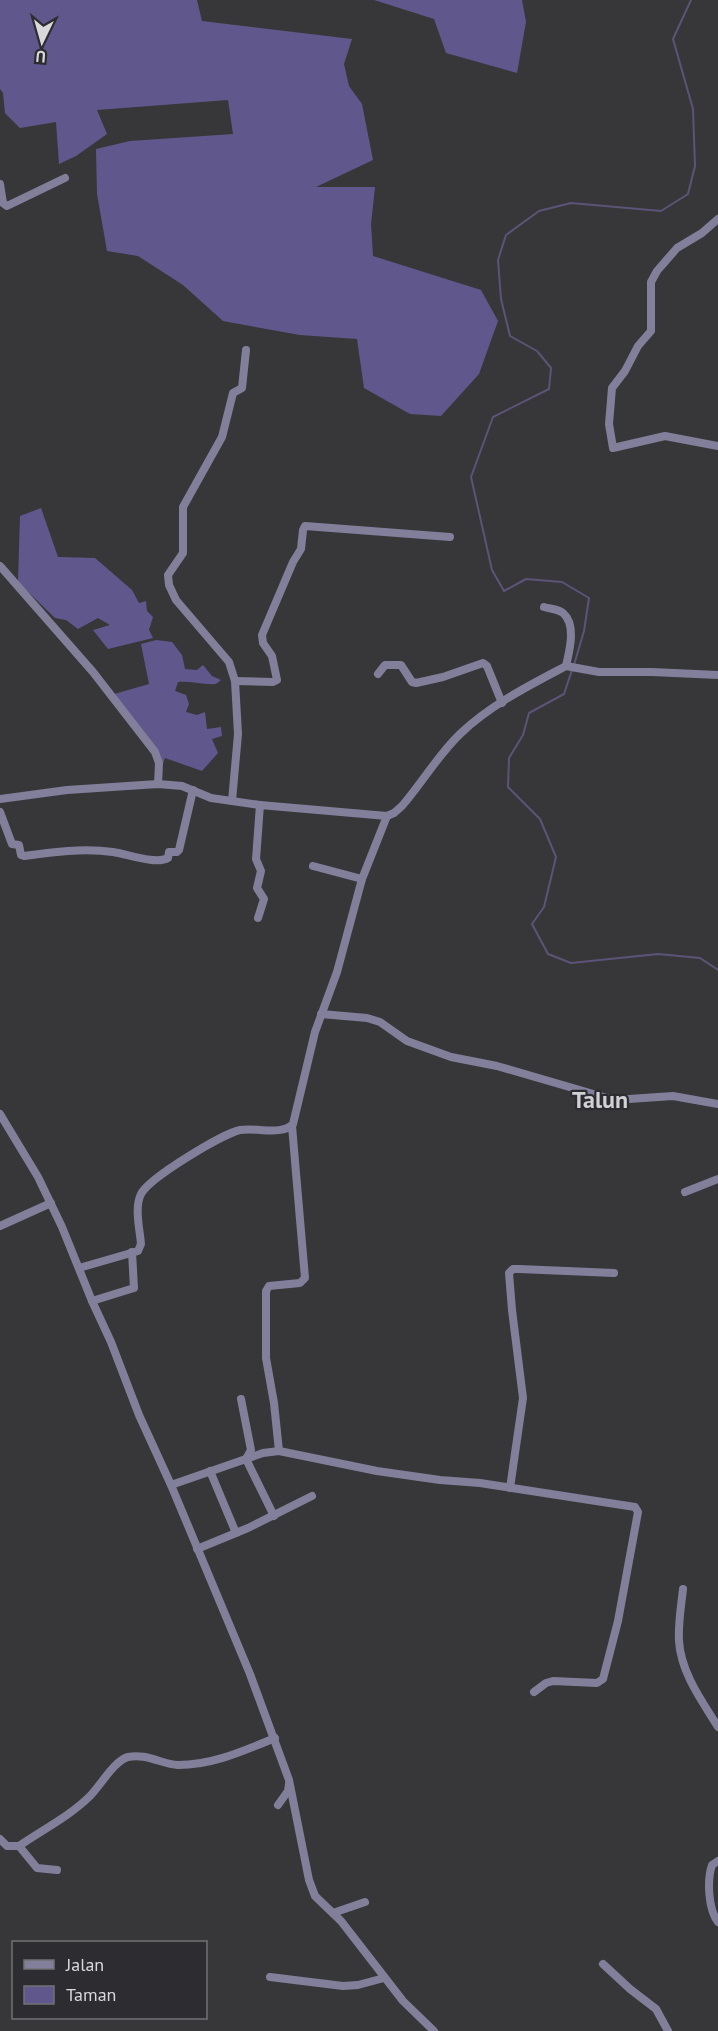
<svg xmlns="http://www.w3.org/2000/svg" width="718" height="2031" font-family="'PT Sans',sans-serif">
  <rect width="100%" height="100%" fill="#37373a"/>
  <g fill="#60588c">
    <polygon points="0,0 197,0 202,21 352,39 344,64 349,86 362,104 373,160 316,187 375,187 371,224 373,256 481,290 498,321 479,374 441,416 410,414 364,388 357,339 300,335 223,321 183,285 138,256 107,251 97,194 96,149 130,141 233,134 228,100 97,110 107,134 76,156 59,164 56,122 20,128 5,113 3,93 0,89"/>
    <polygon points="374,0 522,0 526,22 517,73 446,53 434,19"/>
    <polygon points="41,508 58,557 95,558 132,590 139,603 146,601 147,611 153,617 149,630 153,638 108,649 93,630 110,625 98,618 78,629 66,620 55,618 18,582 20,516"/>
    <path d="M156,640L172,642L182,655L185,669L197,670L203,665L212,676L221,680L216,684C203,685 192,681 178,682L175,691L186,695L189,704L186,712L197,715L205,712L207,729L221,727L222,736L212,739L218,753L202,771L165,758L162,766L114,694L149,684L141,644Z"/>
  </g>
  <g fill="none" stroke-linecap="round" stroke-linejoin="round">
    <g stroke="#5c5377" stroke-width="2">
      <polyline points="574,665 584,631 589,598 562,582 526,579 504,591 492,570 471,477 493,417 549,389 551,368 537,351 510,336 501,299 498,260 506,235 539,211 571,203 661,211 688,194 695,166 693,109 673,39 691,0"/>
      <polyline points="572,670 564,694 529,713 523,735 509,758 508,787 540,819 556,857 544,907 532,924 548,954 571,963 658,954 700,958 718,970"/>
    </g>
    <g stroke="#827f9a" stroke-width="8">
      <polyline points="0,184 3,203 7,206 65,178"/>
      <polyline points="718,219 702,233 677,248 657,271 651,282 651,331 638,346 625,371 612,388 609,424 613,448 665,436 718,446"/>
      <polyline points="0,566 93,672 155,752 159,763 158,784"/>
      <path d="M544,607C551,609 558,609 563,613C577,625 569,652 566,666"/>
      <polyline points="378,674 385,665 401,665 412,682 416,683 443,677 483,663 487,666 502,703"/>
      <polyline points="235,681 273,682 277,680 272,656 263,643 262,635 293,562 301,549 303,530 305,526 450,537"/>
      <path d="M0,799L67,790L158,784L182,786L211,798L260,805L387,816L394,813L402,806C422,783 438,755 460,734C490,705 530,685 566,666L599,672H652L718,675"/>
      <polyline points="232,801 238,734 235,681 229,662 176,600 169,585 168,575 183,553 183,507 222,437 233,393 242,388 246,350"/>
      <path d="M0,812L12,844L19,845L21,855L24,856C53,852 83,848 113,852C127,854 156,865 168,858L169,852H177L179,850L193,790"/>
      <polyline points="313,866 362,879"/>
      <polyline points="258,918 264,899 257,888 261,871 256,859 260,805"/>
      <polyline points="321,1014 367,1018 380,1022 407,1041 451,1057 497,1066 614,1100 673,1096 718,1104"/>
      <polyline points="0,1114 38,1177 62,1227 92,1301 111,1342 139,1415 171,1485 250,1674 289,1780 309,1880 315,1896 341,1921 403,2001 434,2031"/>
      <polyline points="685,1192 718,1179"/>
      <polyline points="0,1226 51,1203"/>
      <path d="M79,1268L138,1251L141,1244C140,1230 134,1208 141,1194C149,1178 222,1134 240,1130C256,1127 282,1136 293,1124L315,1032L337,972L362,879L387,816"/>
      <polyline points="92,1301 134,1288 132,1252"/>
      <polyline points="241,1399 251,1450 246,1459 274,1516"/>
      <polyline points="279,1451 274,1403 266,1358 266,1291 269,1286 300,1283 305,1278 292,1126"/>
      <polyline points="210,1471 236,1533"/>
      <polyline points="171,1485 263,1453 279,1451 377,1471 440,1480 480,1483 635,1507 638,1512 618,1621 603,1679 597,1683 553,1681 546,1683 534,1692"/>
      <polyline points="510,1488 523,1398 512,1310 509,1273 513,1269 519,1269 614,1273"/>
      <polyline points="197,1549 248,1528 312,1496"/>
      <path d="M683,1589C681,1607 678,1624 679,1641C681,1673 702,1701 718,1727"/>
      <polyline points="278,1805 288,1791 289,1784"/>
      <polyline points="0,1839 7,1846 19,1846 37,1868 57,1870"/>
      <path d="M19,1846C42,1830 70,1816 90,1796C100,1786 115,1760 128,1757C145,1753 162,1764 178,1765C213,1765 243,1751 275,1738"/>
      <path d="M718,1861L712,1865C707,1880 708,1909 718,1922"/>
      <polyline points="333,1913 365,1902"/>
      <polyline points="603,1964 630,1989 656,2009 668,2031"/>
      <polyline points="270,1977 343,1986 358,1985 384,1978"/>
    </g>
  </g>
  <g text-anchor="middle" stroke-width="4.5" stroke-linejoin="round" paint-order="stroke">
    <g font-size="24" font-weight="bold" fill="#d1d0d5" stroke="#2d2c30">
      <text x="600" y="1108">Talun</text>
    </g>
  </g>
  <rect x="12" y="1941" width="195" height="78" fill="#2d2c30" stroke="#727174" stroke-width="1.5"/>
  <rect x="24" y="1960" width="30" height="9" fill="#827f9a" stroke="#727174" stroke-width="1.5"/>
  <text x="66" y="1971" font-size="18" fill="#d9d9db">Jalan</text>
  <rect x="24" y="1986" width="30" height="18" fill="#60588c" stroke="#727174" stroke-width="1.5"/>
  <text x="66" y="2001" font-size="18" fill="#d9d9db">Taman</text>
  <g transform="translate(42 42) rotate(185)" stroke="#2d2c30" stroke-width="4.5" paint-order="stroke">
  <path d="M0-4.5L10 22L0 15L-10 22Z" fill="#d9d9db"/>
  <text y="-9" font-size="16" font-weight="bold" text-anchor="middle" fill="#d9d9db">U</text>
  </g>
</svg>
